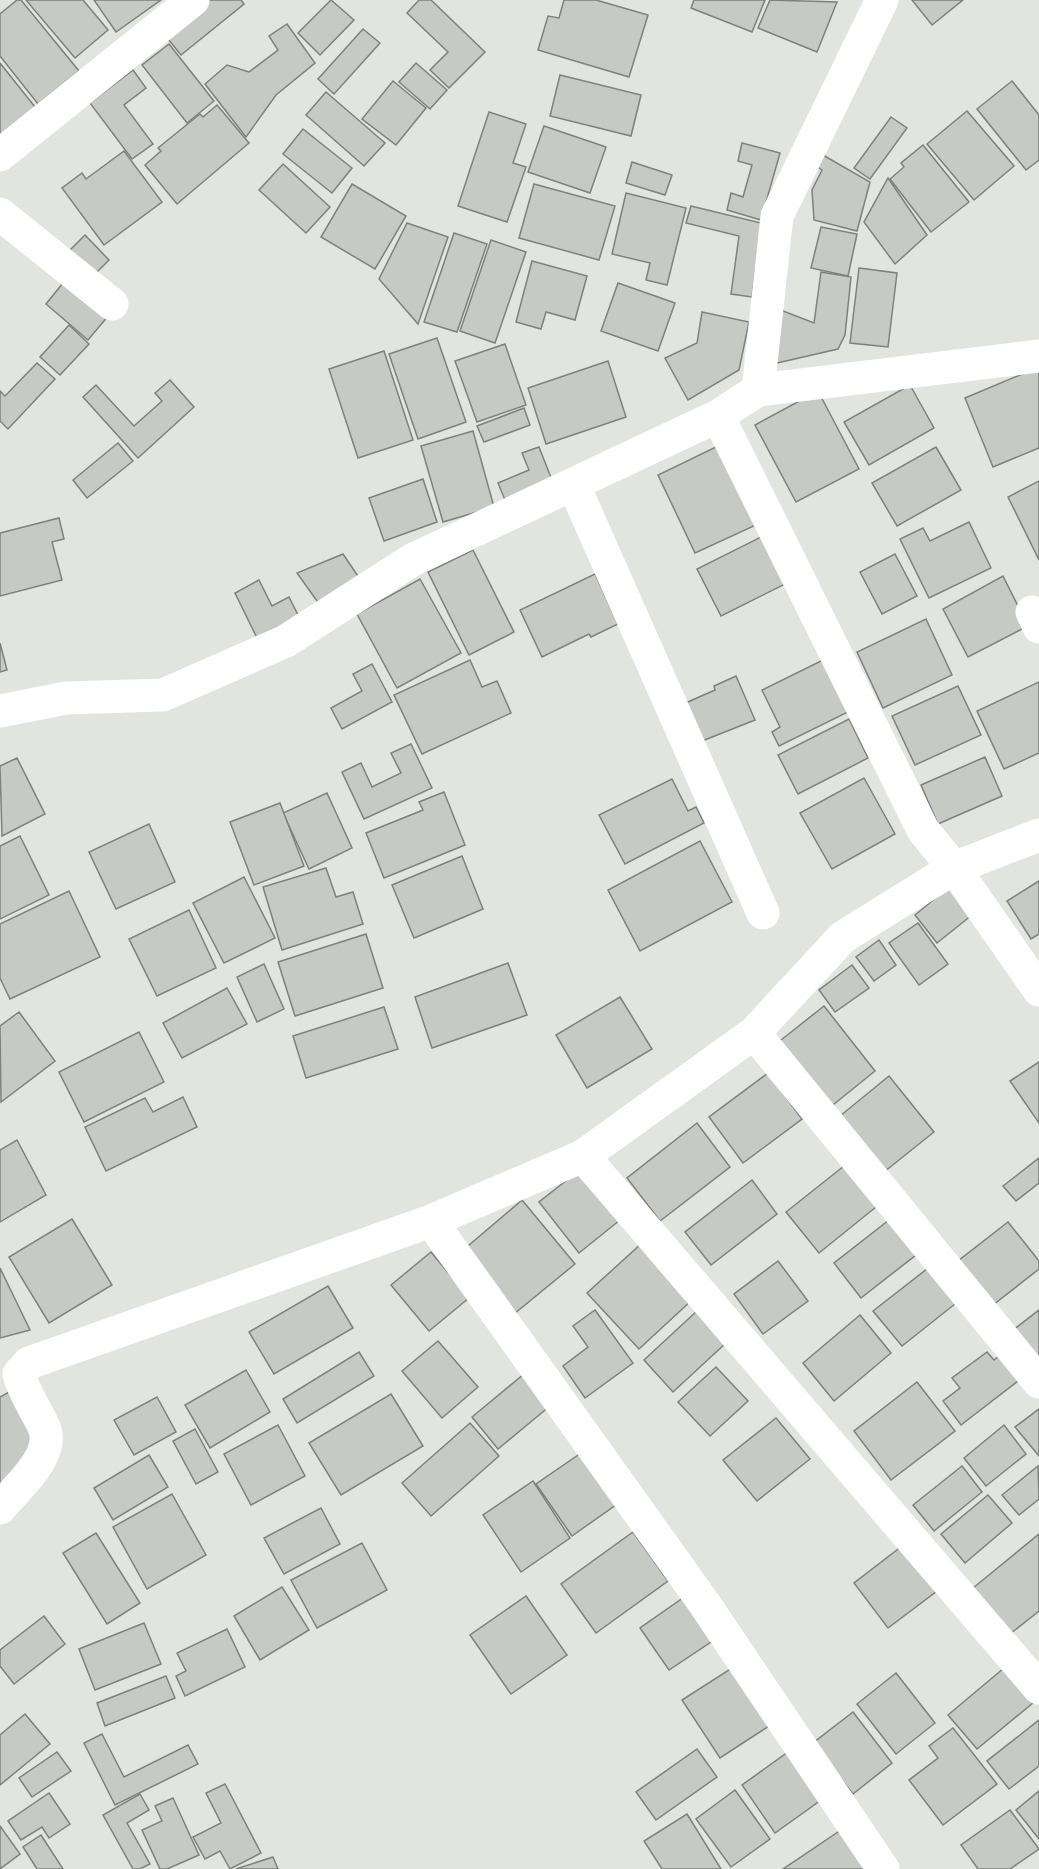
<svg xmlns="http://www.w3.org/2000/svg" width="1039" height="1869" font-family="Jost,sans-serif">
  <rect width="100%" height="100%" fill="#e1e4df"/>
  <g fill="#c7c9c5" stroke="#7e817d" stroke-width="1.5">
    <polygon points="17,0 21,0 79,71 38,104 0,56 0,14"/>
    <polygon points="26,0 83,0 108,30 75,58"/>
    <polygon points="94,0 161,0 116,32"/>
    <polygon points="206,0 241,0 244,4 181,55 164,34"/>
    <polygon points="331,0 354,20 320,55 298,33"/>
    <polygon points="419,0 431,0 485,52 449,88 430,70 448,52 407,13"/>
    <polygon points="564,0 596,0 648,15 629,77 538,50 548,16 559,18"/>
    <polygon points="694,0 765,0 752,32 691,8"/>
    <polygon points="770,0 837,2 817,52 758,28"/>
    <polygon points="912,0 963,0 932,25"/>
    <polygon points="287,24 315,63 276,95 246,137 205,84 227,65 249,72 278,50 269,36"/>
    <polygon points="363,29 380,43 334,94 318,79"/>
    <polygon points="169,44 214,101 187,123 142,65"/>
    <polygon points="0,63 35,107 0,135"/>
    <polygon points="416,63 447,90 430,109 399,82"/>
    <polygon points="133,70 146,88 124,105 153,144 132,159 90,103"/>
    <polygon points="560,75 641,95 631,136 550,116"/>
    <polygon points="393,81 426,108 396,145 362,119"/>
    <polygon points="1012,81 1039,115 1039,160 1026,170 977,109"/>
    <polygon points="326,92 385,143 364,166 306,115"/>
    <polygon points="217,105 249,143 177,204 145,165 161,151 158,148 200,114 203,117"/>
    <polygon points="967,111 1014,166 974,200 927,144"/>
    <polygon points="489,112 526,124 513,163 526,167 507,222 458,206"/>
    <polygon points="891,117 907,128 870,179 854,168"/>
    <polygon points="544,126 606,147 590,193 528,172"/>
    <polygon points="303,129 352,168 332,193 283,154"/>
    <polygon points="742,143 780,153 761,220 727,210 731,193 743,197 752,165 738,161"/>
    <polygon points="923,145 969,202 931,232 890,179 904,167 901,163"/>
    <polygon points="124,151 162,202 104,245 62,188 82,173 86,179"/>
    <polygon points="816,151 870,182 857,231 814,220 812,190 822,170 810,162"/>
    <polygon points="632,162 672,175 665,195 626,183"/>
    <polygon points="283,164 330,207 306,233 259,190"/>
    <polygon points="888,178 927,235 895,264 864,222"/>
    <polygon points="352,184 406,216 375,269 321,237"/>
    <polygon points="534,184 615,206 599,260 519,238"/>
    <polygon points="626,193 686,208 667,285 646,280 650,263 612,254"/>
    <polygon points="691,206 761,223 752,297 731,294 739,236 686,223"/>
    <polygon points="407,223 448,237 418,324 379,279"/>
    <polygon points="821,227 857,234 848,276 811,268"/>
    <polygon points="454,233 487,244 457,332 424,322"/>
    <polygon points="85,235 109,260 93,276 69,251"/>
    <polygon points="491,240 526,252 495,343 460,331"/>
    <polygon points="532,261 587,276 575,320 546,312 541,329 516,322"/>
    <polygon points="859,268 897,273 888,347 850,343"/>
    <polygon points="821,272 851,277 845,335 838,349 764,366 773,307 814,323"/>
    <polygon points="67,278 109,315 88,340 46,304"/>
    <polygon points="618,283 675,303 658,351 601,331"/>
    <polygon points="702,312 749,322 739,370 688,400 665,358 697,343"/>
    <polygon points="69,325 89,344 60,375 40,357"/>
    <polygon points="437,338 466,422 418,439 389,354"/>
    <polygon points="505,344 526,405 477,422 455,361"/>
    <polygon points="384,351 413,440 358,458 329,369"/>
    <polygon points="608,361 626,417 546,444 528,388"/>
    <polygon points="37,363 55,379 8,429 0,421 0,391 5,396"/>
    <polygon points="1039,367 1039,448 993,467 965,398"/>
    <polygon points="170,380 194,407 138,458 83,397 96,385 134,426 162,401 155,393"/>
    <polygon points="910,385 934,428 869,465 844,422"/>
    <polygon points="818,391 859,469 796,502 755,425"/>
    <polygon points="524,408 530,425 484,442 477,426"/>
    <polygon points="473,431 494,507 443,522 421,446"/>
    <polygon points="118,443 133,461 87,498 73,480"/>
    <polygon points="718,446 756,525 695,553 658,475"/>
    <polygon points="539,447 552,480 505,500 498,483 529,470 522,453"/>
    <polygon points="936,447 961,490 897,526 872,483"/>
    <polygon points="423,479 437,522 384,541 369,498"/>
    <polygon points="1039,481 1039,560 1008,497"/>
    <polygon points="59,518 64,539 52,542 62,580 0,596 0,533"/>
    <polygon points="969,522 991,568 929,598 900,539 923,528 930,541"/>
    <polygon points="767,534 791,581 721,616 697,569"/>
    <polygon points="473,550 514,632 469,655 428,572"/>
    <polygon points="343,554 362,582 322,608 297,573"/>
    <polygon points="895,554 917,596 882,614 860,572"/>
    <polygon points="595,574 618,624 591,637 589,634 542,657 520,610"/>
    <polygon points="1003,576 1028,626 968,657 943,609"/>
    <polygon points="420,579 461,653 397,688 357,614"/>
    <polygon points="259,580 272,606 289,597 300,619 258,640 235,593"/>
    <polygon points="926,619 952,675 883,708 857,652"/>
    <polygon points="0,643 7,670 0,672"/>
    <polygon points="825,659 850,711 779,746 772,732 780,727 762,690"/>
    <polygon points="470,660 482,687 497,681 511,713 422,754 394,695"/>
    <polygon points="372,664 392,702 342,729 331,708 362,691 353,674"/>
    <polygon points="736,676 755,720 697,743 681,705 715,690 714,686"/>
    <polygon points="1039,682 1039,753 1004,769 977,711"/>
    <polygon points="958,686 981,735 915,765 892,716"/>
    <polygon points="849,719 868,758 798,794 778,755"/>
    <polygon points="411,744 432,788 364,819 342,772 361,763 372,787 401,773 391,753"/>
    <polygon points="985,757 1002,796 938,824 921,785"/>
    <polygon points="17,758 45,814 2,836 0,766"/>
    <polygon points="864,778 895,834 832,869 800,813"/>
    <polygon points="672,779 688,811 696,807 704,823 625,864 599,815"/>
    <polygon points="444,792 465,845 384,878 366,833 423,810 419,802"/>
    <polygon points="327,793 352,848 309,869 283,813"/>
    <polygon points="280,803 304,866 254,885 230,822"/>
    <polygon points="149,824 175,882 116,909 89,852"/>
    <polygon points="20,836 49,895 0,919 0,846"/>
    <polygon points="700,841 732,902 640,951 608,890"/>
    <polygon points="462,856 483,909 414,938 392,885"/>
    <polygon points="326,868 336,897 353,892 363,924 282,950 263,887"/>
    <polygon points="244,877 275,938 224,963 193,903"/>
    <polygon points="1039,881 1039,934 1031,939 1007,901"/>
    <polygon points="954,883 977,911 937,943 915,915"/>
    <polygon points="69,891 100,957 10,999 0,978 0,924"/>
    <polygon points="189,910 216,968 157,996 129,939"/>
    <polygon points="918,923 948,964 919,985 889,943"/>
    <polygon points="366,934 383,988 295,1016 278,962"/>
    <polygon points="879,940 896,965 874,981 856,957"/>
    <polygon points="508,963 527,1015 432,1048 415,997"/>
    <polygon points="264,964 284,1009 257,1022 237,977"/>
    <polygon points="852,965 869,988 835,1012 819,990"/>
    <polygon points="227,988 247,1024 182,1058 163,1023"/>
    <polygon points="620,997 652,1049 587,1088 556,1035"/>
    <polygon points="824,1006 875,1071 828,1109 776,1044"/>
    <polygon points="384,1007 398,1049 306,1078 293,1036"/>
    <polygon points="19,1012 55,1061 1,1102 0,1026"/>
    <polygon points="139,1032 164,1082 84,1122 59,1072"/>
    <polygon points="1039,1062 1039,1123 1010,1081"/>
    <polygon points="768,1073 802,1119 743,1163 709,1117"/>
    <polygon points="889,1076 934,1132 884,1172 840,1116"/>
    <polygon points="183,1097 197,1127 106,1171 85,1127 145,1098 153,1112"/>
    <polygon points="697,1123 730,1167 660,1221 627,1178"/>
    <polygon points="17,1140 46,1195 0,1222 0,1150"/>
    <polygon points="1039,1158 1039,1183 1016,1201 1003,1186"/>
    <polygon points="585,1166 625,1216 579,1253 539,1202"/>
    <polygon points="844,1166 876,1207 819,1253 786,1212"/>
    <polygon points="752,1180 777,1214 711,1265 685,1232"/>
    <polygon points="522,1200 575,1264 514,1314 462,1251"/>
    <polygon points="72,1219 112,1285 49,1323 9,1257"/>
    <polygon points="889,1220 916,1255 861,1298 834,1263"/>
    <polygon points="1008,1222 1039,1261 1039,1269 993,1305 958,1261"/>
    <polygon points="642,1243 693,1299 639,1349 587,1293"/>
    <polygon points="431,1252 469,1298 429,1331 391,1285"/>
    <polygon points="778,1261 808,1301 763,1334 734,1294"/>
    <polygon points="932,1265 960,1300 902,1346 873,1311"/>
    <polygon points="0,1268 30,1330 0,1338"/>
    <polygon points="328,1286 353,1328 274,1374 249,1332"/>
    <polygon points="595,1310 633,1363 585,1398 563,1366 588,1347 573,1326"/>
    <polygon points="698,1310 727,1342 673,1392 644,1360"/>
    <polygon points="1039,1310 1039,1363 1013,1330"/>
    <polygon points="860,1315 891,1353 834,1401 803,1363"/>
    <polygon points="438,1341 478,1387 442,1418 402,1371"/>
    <polygon points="1007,1350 1027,1374 961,1425 943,1401 960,1388 952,1378 987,1352 994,1360"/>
    <polygon points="359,1352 374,1376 297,1423 283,1399"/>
    <polygon points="716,1367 748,1401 710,1436 678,1402"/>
    <polygon points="246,1370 270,1412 210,1448 185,1405"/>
    <polygon points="524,1374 550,1406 498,1449 472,1417"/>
    <polygon points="917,1382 955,1431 891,1480 854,1431"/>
    <polygon points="9,1392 38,1441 0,1486 0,1397"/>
    <polygon points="391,1394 423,1446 341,1495 309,1443"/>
    <polygon points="157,1397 176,1432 134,1455 114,1420"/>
    <polygon points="1039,1409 1039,1456 1015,1427"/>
    <polygon points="776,1418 810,1459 757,1501 723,1460"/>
    <polygon points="470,1423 499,1456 431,1516 402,1483"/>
    <polygon points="278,1425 305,1476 251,1505 224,1454"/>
    <polygon points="1004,1425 1026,1454 986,1486 964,1458"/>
    <polygon points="195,1429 218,1472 196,1484 173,1441"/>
    <polygon points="584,1451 620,1502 572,1536 536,1484"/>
    <polygon points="149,1455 168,1487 113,1520 94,1488"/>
    <polygon points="962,1466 982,1492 934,1531 913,1505"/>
    <polygon points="1038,1466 1039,1499 1019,1515 1002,1495"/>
    <polygon points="533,1481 570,1538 521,1572 483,1515"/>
    <polygon points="172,1494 206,1555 147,1589 113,1527"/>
    <polygon points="988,1495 1012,1523 965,1563 941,1534"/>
    <polygon points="321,1508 340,1544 284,1574 264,1538"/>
    <polygon points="633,1532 668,1581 596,1633 561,1584"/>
    <polygon points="96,1533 140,1603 107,1624 63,1553"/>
    <polygon points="1039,1534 1039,1611 1010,1634 973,1588"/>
    <polygon points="362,1543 387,1590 317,1628 291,1580"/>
    <polygon points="906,1543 941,1588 888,1628 854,1583"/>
    <polygon points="282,1587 309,1630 260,1660 234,1616"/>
    <polygon points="690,1593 720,1636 669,1670 640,1628"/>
    <polygon points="526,1596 567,1655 511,1694 470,1635"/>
    <polygon points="44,1616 65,1644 14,1684 0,1666 0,1650"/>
    <polygon points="144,1623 161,1664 95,1690 79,1649"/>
    <polygon points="227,1629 245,1667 185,1696 176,1676 186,1671 177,1653"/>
    <polygon points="735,1666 772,1724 720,1758 682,1700"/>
    <polygon points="1004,1668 1033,1703 977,1749 948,1715"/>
    <polygon points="896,1673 935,1723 896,1754 857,1704"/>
    <polygon points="166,1676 175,1698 105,1726 97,1703"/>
    <polygon points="853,1712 892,1763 853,1794 813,1743"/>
    <polygon points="25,1714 50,1744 0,1785 0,1735"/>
    <polygon points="1039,1720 1039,1766 1009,1789 987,1761"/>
    <polygon points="953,1728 997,1784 943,1825 909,1780 938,1758 929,1746"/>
    <polygon points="102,1734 124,1777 188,1745 198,1764 115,1805 84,1743"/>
    <polygon points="697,1749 717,1777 656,1820 636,1792"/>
    <polygon points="57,1752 71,1771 32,1797 19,1778"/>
    <polygon points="788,1752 821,1800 775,1833 742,1785"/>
    <polygon points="225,1784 261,1853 230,1869 220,1851 205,1859 193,1837 221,1823 206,1793"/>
    <polygon points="735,1790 770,1839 731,1867 696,1819"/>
    <polygon points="1039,1791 1039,1839 1016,1810"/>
    <polygon points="49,1793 70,1824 49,1838 42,1827 21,1840 8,1821"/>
    <polygon points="140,1794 149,1810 127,1823 150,1864 140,1869 133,1869 103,1815"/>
    <polygon points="173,1798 199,1855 167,1869 160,1869 142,1830 162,1821 155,1806"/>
    <polygon points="1010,1810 1039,1849 1010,1869 978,1869 961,1845"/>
    <polygon points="687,1814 721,1869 662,1869 644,1841"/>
    <polygon points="0,1826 20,1854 0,1869"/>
    <polygon points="841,1830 868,1869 783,1869"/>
    <polygon points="41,1835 63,1869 37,1869 23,1847"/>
    <polygon points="273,1857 278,1869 236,1869"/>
  </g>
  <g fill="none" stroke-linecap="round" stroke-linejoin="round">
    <g stroke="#fff" stroke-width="33">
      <polyline points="0,155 193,0"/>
      <polyline points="0,214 112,304"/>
      <polyline points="758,390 777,216 882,0"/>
      <polyline points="574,486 763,913"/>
      <polyline points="1032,612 1039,627"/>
      <polyline points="0,711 66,698 163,695 286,641 412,560 718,416 758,390 1039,356"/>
      <polyline points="1039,835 954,868 1039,990"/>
      <polyline points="754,1033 1039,1382"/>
      <polyline points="583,1156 1039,1688"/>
      <polyline points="431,1221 706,1606 883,1869"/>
      <path d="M0,1508C17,1487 58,1454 43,1425C35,1408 24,1393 19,1374L29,1363L431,1221L583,1156L754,1033L843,937L954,868L923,830L718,416"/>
    </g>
  </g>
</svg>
